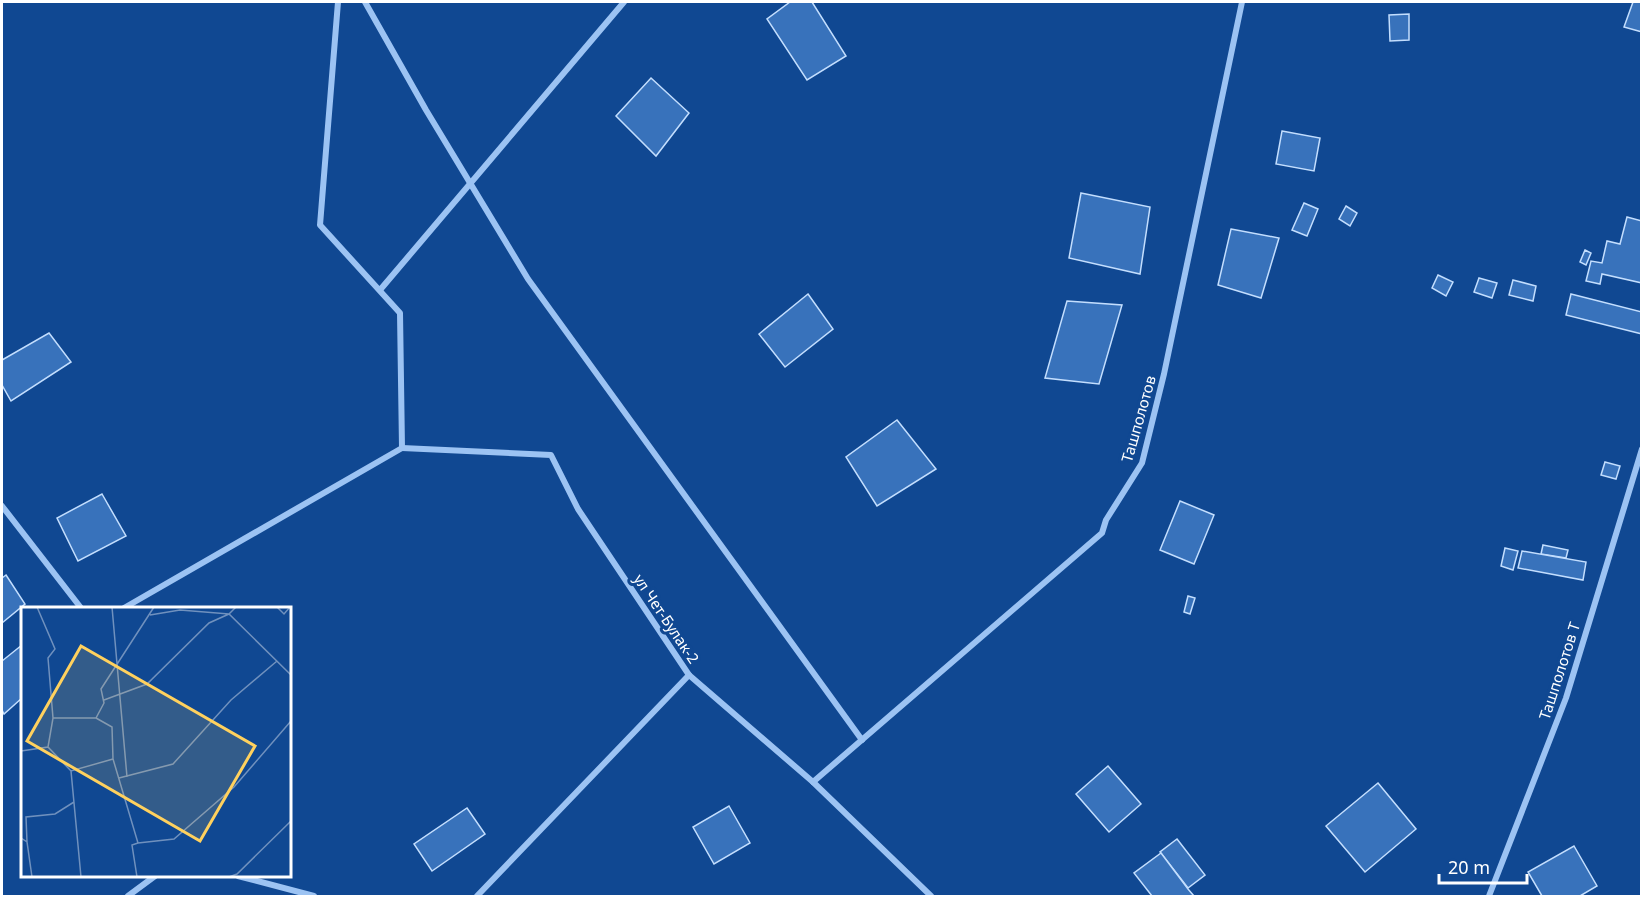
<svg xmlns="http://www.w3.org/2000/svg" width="1643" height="898" font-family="'Noto Sans',sans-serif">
  <rect width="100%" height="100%" fill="#104892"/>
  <g fill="#3872bb" stroke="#c3defe" stroke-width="1.5">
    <polygon points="790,2 812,2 846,56 807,80 767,19"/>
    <polygon points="1633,2 1642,2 1642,32 1624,27"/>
    <polygon points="1409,14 1409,40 1390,41 1389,15"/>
    <polygon points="651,78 689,113 656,156 616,116"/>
    <polygon points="1282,131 1320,138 1314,171 1276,164"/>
    <polygon points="1081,193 1150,207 1140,274 1069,258"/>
    <polygon points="1304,203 1318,209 1307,236 1292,230"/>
    <polygon points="1346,206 1357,213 1350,226 1339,219"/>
    <polygon points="1627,217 1642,221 1642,283 1602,274 1600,284 1586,281 1591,261 1602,263 1607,241 1620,244"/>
    <polygon points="1231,229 1279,238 1261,298 1218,285"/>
    <polygon points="1585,250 1591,253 1586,265 1580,262"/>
    <polygon points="1438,275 1453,282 1446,296 1432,288"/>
    <polygon points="1479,278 1497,283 1492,298 1474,292"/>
    <polygon points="1513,280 1536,286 1533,301 1509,295"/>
    <polygon points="808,294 833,329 785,367 759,334"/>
    <polygon points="1571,294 1642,312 1642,334 1566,315"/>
    <polygon points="1067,301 1122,305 1099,384 1045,378"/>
    <polygon points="49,333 71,362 11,401 2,385 2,360"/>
    <polygon points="897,420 936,469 877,506 846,457"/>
    <polygon points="1605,462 1620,466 1616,479 1601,475"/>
    <polygon points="102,494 126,536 78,561 57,518"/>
    <polygon points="1180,501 1214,515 1194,564 1160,550"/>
    <polygon points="1543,545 1568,550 1566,558 1541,554"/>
    <polygon points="1505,548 1518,551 1513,570 1501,566"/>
    <polygon points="1522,551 1586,562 1583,580 1518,568"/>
    <polygon points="6,575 25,604 2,623 2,578"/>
    <polygon points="1188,596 1195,598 1190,614 1184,612"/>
    <polygon points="22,645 22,698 4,714 2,710 2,661"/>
    <polygon points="1108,766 1141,804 1109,832 1076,794"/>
    <polygon points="1378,783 1416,829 1365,872 1326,826"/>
    <polygon points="729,806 750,843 714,864 693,827"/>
    <polygon points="467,808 485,834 432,871 414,844"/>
    <polygon points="1177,839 1205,875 1188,888 1160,852"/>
    <polygon points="1574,846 1597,886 1580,896 1542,896 1528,872"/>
    <polygon points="1161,853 1188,889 1194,896 1152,896 1134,873"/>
  </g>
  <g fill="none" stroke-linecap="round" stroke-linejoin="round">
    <g stroke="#9cc3f3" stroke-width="6">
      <polyline points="365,2 426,110 528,279 862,740"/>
      <polyline points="380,290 624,2"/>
      <polyline points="402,448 551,455 578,509 689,675 813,782 931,896"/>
      <polyline points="2,506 81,608"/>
      <polyline points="124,608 402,448 400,313 320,225 338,2"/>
      <polyline points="813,782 1102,533 1106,520 1142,463 1164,374 1242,2"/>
      <polyline points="238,876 314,896"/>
      <polyline points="128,896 155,876"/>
      <polyline points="477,896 689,675"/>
      <polyline points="1489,896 1566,698 1642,449"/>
    </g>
  </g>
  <g text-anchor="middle" stroke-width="6" stroke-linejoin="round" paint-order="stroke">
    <g font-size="15" fill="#fff" stroke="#104892">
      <text transform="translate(1139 419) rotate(-74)" y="5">Ташполотов</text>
      <text transform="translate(666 619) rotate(56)" y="5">ул Чет-Булак-2</text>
      <text transform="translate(1560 671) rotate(-72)" y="5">Ташполотов Т</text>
    </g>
  </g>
  <g transform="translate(21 607)">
    <rect width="270" height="270" fill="#104892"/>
    <path fill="none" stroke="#7091be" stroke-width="1.5" d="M16,0L34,42L27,51L32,111M91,0L106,170M256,0L263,7L269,0M129,8L159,3L208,7L215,0M83,93L126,77L188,16L208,7L270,68M75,111L91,120L92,152L117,236L111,238L116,270M27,140L50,164L92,152M0,144L27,140L32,111H75L83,96L80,82L133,0M50,164L60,270M98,171L152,157L210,93L256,54M0,231L6,235L11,270M6,235L5,210L34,207L53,195M117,236L153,232L213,180L270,114M208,270L216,267L270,214"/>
    <path fill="#ffd15e" fill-opacity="0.15" stroke="#ffd15e" stroke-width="3" d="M60,39L234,139L179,234L6,134Z"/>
    <rect width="270" height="270" fill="none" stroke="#fff" stroke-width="3"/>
  </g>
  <rect width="1643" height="898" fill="none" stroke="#ffffff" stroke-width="6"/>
  <path d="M1439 874v9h88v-9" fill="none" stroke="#ffffff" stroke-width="3"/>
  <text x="1448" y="874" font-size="18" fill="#ffffff" stroke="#104892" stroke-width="4.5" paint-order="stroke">20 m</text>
</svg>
